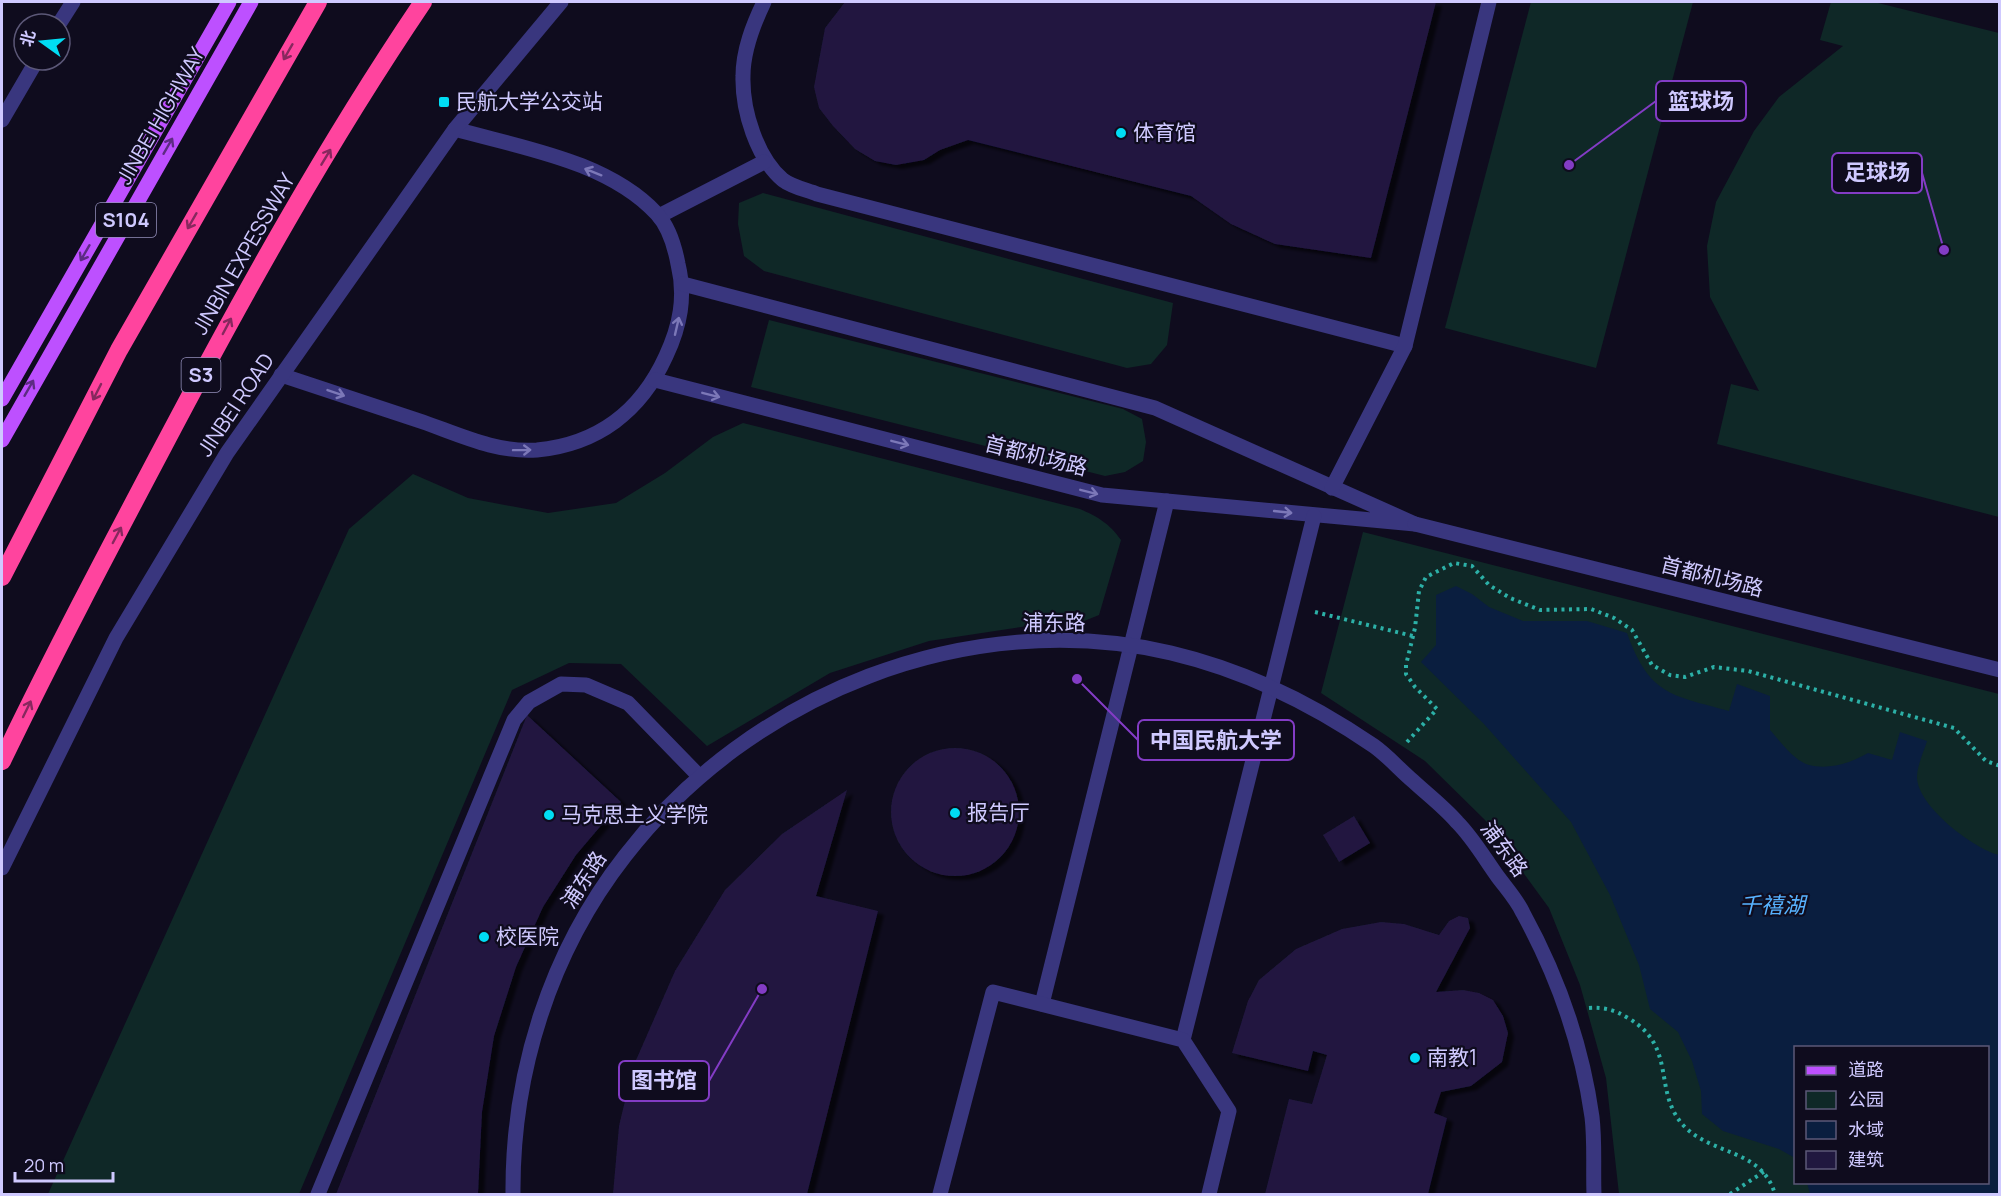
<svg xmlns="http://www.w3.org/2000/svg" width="2001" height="1196" font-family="Manrope,'Noto Sans SC',sans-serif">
  <defs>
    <filter id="shadow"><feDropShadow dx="6" dy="4" stdDeviation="1.5" flood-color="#0009"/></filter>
  </defs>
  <rect width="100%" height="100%" fill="#0f0c1e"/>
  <g fill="#0f2827" fill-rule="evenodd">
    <polygon points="1531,2 1693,2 1596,368 1445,328"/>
    <polygon points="1831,2 1874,2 1999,33 1999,517 1717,444 1731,384 1759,391 1710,297 1707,246 1716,202 1754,131 1779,97 1843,46 1820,40"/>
    <polygon points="763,193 1173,303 1167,345 1151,364 1127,368 764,271 744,256 738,224 739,203"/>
    <polygon points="769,320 1123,409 1142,419 1146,442 1143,461 1125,472 1105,476 751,387"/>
    <path d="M743,423L1080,509C1098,517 1109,523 1121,540L1099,615L1079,623L1041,624L929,641L830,673L707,746L621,664L569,663L512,690L299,1194H48L349,529L413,474L468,498L548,513L616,503L665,473L713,437Z"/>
    <path d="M1363,532L1999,694V1194H1619L1606,1078L1580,985L1549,908L1485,820L1425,761L1321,693ZM1796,1048H1988V1182H1796Z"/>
  </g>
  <path fill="#0a1e3f" d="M1456,586L1472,594L1489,607L1523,621H1587L1627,633C1649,695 1671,695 1729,711L1737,684L1770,696V730C1780,741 1794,761 1809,765C1829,770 1851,763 1868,753L1892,760L1900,732L1927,741C1924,751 1917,766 1917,777C1917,806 1974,849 1999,855V1194H1810L1807,1183L1988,1182V1048H1796L1795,1158L1779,1149L1723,1131L1702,1114L1701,1091L1692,1061L1678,1032L1650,1009L1639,965L1610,895L1571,822L1484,724L1421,662L1436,645V595Z"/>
  <g fill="#20183f" filter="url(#shadow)">
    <polygon points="845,2 1436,2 1371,258 1275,244 1231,224 1191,196 968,140 940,150 924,160 896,165 875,161 855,149 833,126 819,108 814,87 825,28"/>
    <polygon points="527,715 621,802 576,855 543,907 516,967 494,1036 482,1112 478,1194 336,1194"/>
    <circle cx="955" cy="812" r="64"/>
    <polygon points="847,790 816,896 878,911 807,1194 613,1194 619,1126 633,1067 675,971 725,890 782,834"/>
    <polygon points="1354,816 1370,843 1339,862 1323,835"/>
    <polygon points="1459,916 1468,918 1470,928 1436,992 1463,990 1479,993 1493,1000 1503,1016 1508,1033 1502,1062 1471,1086 1441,1092 1434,1113 1447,1118 1428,1194 1265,1194 1289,1099 1312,1104 1327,1055 1313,1051 1308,1071 1232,1053 1248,1001 1259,980 1296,949 1342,929 1381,922 1404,924 1439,935 1449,921"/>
  </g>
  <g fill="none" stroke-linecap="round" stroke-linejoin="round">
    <g stroke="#2cb0a7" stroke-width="4" stroke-dasharray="3 4.5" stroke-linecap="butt">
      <polyline points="1315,612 1413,636"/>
      <polyline points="1407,742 1437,709 1415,687 1406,674 1406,665 1415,628 1419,591 1426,577 1454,563 1472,566 1489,585 1510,598 1540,610 1591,609 1614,618 1632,630 1652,665 1670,675 1685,677 1714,667 1748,671 1954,728 1986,761 2000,766"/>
      <path d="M1589,1008C1604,1007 1615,1010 1628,1018C1678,1047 1652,1090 1683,1125C1712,1156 1761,1148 1775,1194"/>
      <polyline points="1730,1194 1765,1171"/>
    </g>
    <g stroke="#39367e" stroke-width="15">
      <path d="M764,2C753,25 743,50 743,76C742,111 757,158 783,180C792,187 807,190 817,194L1405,346"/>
      <polyline points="59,24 73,2"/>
      <polyline points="2,120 37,60"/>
      <polyline points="659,216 764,162"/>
      <path d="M281,375C328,391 376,406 423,422C460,435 497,453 537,450C598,444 641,411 666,356C680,326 686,297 678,264C675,248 669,227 657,214C608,161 522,148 455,129"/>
      <polyline points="655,380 1102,495 1415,524 1155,408 683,284"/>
      <polyline points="1332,488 1405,346 1489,2"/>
      <polyline points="1415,524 2000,670"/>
      <polyline points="2,868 116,638 227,453 455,129 561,2"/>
      <polyline points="1042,1004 1167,501"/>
      <polyline points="1183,1040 1314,516"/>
      <polyline points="318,1194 514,720 529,702 561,684 586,685 628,703 699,776"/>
      <path d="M513,1194C512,1073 550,952 625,856C750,694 968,606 1171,653C1243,670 1313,704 1374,746C1388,756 1400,770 1413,781C1427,794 1444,807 1457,822C1473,838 1485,859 1498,877C1507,889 1517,900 1523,913C1557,975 1582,1046 1592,1117C1595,1142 1593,1169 1594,1194"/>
      <polyline points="940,1194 993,992 1183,1040 1229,1111 1209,1194"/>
    </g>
    <g stroke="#bd50ff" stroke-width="15">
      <polyline points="2,399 229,2"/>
      <polyline points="2,440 251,2"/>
    </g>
    <g stroke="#ff449e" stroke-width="18">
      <polyline points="2,577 119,350 318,2"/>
      <path d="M2,761C53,655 108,551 163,447C243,295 327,144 423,2"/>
    </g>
  </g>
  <defs><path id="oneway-shaft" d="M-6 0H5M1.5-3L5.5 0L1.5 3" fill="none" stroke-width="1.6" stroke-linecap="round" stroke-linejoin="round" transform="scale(1.5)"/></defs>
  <g stroke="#87285e">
    <use href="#oneway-shaft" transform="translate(288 52) rotate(120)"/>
    <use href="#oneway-shaft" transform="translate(326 157) rotate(-59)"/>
    <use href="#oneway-shaft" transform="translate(192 221) rotate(120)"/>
    <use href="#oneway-shaft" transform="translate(227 326) rotate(-62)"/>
    <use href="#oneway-shaft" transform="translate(97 392) rotate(117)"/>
    <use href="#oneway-shaft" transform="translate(117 535) rotate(-62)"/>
    <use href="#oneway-shaft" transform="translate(27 709) rotate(-64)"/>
  </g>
  <g stroke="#5d2b83">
    <use href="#oneway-shaft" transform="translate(168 146) rotate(-60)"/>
    <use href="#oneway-shaft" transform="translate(85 253) rotate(120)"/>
    <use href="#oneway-shaft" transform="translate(29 388) rotate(-60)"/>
  </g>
  <g stroke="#7c78b8">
    <use href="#oneway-shaft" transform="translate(593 172) rotate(-158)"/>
    <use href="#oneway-shaft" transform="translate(677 326) rotate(-77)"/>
    <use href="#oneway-shaft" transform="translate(336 393) rotate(19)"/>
    <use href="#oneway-shaft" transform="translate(711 395) rotate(14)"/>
    <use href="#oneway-shaft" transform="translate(900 443) rotate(14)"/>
    <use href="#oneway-shaft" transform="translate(522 450) rotate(-1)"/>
    <use href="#oneway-shaft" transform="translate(1089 492) rotate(14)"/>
    <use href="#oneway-shaft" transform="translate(1283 512) rotate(6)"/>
  </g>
  <g fill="#00ddf4" stroke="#0f0c1e" stroke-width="2">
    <rect x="438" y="96" width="12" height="12" rx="3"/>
    <circle cx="1121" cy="133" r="6"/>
    <circle cx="955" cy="813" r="6"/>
    <circle cx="549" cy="815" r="6"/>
    <circle cx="484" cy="937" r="6"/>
    <circle cx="1415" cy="1058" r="6"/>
  </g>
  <g text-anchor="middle" stroke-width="4.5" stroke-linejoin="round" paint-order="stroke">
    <g fill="#0f0c1e" stroke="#9590bc" stroke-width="1.5">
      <rect x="96" y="203" width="60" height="34" rx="4.5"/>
      <rect x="181.5" y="358" width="39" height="34" rx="4.5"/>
    </g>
    <g font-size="20" font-weight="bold" fill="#cfc9ff">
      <text x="126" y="227">S104</text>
      <text x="201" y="382">S3</text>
    </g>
    <g font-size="21" fill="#cfc9ff" stroke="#0f0c1e" text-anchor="start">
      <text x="456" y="109">民航大学公交站</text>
      <text x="1133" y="140">体育馆</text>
      <text x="967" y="820">报告厅</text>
      <text x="561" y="822">马克思主义学院</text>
      <text x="496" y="944">校医院</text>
      <text x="1427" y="1065">南教1</text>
    </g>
    <g font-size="21" fill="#cfc9ff" stroke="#0f0c1e">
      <text transform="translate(161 116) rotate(-60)" y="7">JINBEI HIGHWAY</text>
      <text transform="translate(244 254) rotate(-60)" y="7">JINBIN EXPESSWAY</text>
      <text transform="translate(236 405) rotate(-56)" y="7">JINBEI ROAD</text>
      <text transform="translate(1036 456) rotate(14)" y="7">首都机场路</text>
      <text transform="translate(1712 577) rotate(14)" y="7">首都机场路</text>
      <text x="1054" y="630">浦东路</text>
      <text transform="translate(1504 849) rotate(54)" y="7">浦东路</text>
      <text transform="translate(584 880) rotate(-57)" y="7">浦东路</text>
    </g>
    <g font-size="22" font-style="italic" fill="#57b2ff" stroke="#0f0c1e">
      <text x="1772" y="913">千禧湖</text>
    </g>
  </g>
  <path fill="none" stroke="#833cc5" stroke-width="2" d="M1569 165L1656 101M1944 250L1922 173M1077 679L1138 740M762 989L709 1081"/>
  <g fill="#833cc5" stroke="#0f0c1e" stroke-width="2">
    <circle cx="1569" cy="165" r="6"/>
    <circle cx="1944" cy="250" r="6"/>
    <circle cx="1077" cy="679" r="6"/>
    <circle cx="762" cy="989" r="6"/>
  </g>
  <g fill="#0f0c1e" stroke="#833cc5" stroke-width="2">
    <rect x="1656" y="81" width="90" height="40" rx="6"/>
    <rect x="1832" y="153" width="90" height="40" rx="6"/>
    <rect x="1138" y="720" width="156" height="40" rx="6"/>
    <rect x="619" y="1061" width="90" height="40" rx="6"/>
  </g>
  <g font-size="22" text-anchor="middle" font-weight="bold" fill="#cfc9ff">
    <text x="1701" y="109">篮球场</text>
    <text x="1877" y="180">足球场</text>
    <text x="1216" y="748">中国民航大学</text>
    <text x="664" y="1088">图书馆</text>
  </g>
  <rect width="2001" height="1196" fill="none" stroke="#cfc9ff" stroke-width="6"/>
  <rect x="1794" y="1046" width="195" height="138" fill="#0f0c1e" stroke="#5c5878" stroke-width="1.5"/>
  <rect x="1806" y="1066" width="30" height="9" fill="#bd50ff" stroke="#5c5878" stroke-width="1.5"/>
  <text x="1848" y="1076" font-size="18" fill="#cfc9ff">道路</text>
  <rect x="1806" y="1091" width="30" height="18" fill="#0f2827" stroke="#5c5878" stroke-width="1.5"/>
  <text x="1848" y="1106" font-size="18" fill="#cfc9ff">公园</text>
  <rect x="1806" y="1121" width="30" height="18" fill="#0a1e3f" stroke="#5c5878" stroke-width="1.5"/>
  <text x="1848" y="1136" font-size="18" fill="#cfc9ff">水域</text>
  <rect x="1806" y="1151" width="30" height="18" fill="#20183f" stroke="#5c5878" stroke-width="1.5"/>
  <text x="1848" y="1166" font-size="18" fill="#cfc9ff">建筑</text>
  <g transform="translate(42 42) rotate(285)"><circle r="28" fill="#0f0c1e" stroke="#5c5878" stroke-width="1.5"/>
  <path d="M0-4.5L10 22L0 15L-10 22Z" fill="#00ddf4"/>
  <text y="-9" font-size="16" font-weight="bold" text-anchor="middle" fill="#cfc9ff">北</text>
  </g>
  <path d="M15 1172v9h98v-9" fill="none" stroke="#cfc9ff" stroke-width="3"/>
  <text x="24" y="1172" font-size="18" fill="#cfc9ff" stroke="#0f0c1e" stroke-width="4.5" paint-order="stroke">20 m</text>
</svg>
